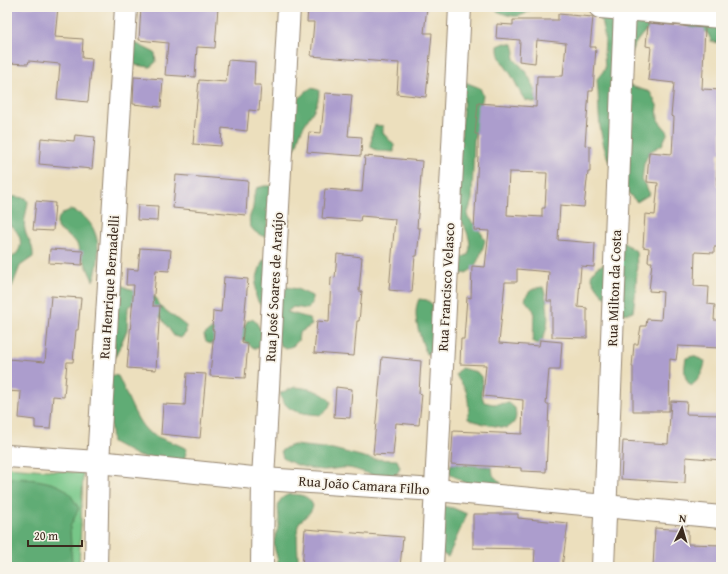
<svg xmlns="http://www.w3.org/2000/svg" width="728" height="574" font-family="'Gentium Book Plus',serif">
  <rect width="100%" height="100%" fill="#f7f3e8"/>
  <filter id="ink" filterUnits="userSpaceOnUse"><feTurbulence type="fractalNoise" baseFrequency=".025" numOctaves="2"/><feDisplacementMap in="SourceGraphic" scale="8" xChannelSelector="R" yChannelSelector="G"/><feConvolveMatrix kernelMatrix="1 2 1 2 8 2 1 2 1" color-interpolation-filters="sRGB"/></filter>
  <filter id="wash" filterUnits="userSpaceOnUse"><feTurbulence type="fractalNoise" baseFrequency=".012" numOctaves="4" result="noise"/><feDisplacementMap in="SourceGraphic" scale="16" xChannelSelector="R" yChannelSelector="G"/><feGaussianBlur stdDeviation="0.9" result="paint"/><feColorMatrix in="noise" values="0 0 0 0 0 0 0 0 0 0 0 0 0 0 0 0 0 1.4 0 .05"/><feComposite in="paint" operator="in"/></filter>
  <g filter="url(#wash)">
    <rect width="100%" height="100%" fill="#ecdfbd"/>
    <polygon fill="#77c788" stroke="#597853" points="7,467 83,473 79,567 7,567"/>
    <g fill="#61ac74" stroke="#4e6b49">
      <path d="M490,7H533C521,22 505,16 490,7Z"/>
      <path d="M599,9L647,10L655,23C632,41 630,54 620,80L634,87L650,92L657,105L658,120L668,132L662,145L649,152L644,164L642,180L650,194L637,202C615,182 604,156 600,126C598,111 599,95 597,79L605,69L604,54L605,40Z"/>
      <path d="M721,16V41L718,43L711,41C707,26 697,30 685,25Z"/>
      <polygon points="133,42 155,53 156,62 150,67 135,65 130,60"/>
      <path d="M505,43L513,44L515,52L514,59C527,71 536,85 536,103L525,100C520,94 518,87 514,80C508,67 497,61 498,46Z"/>
      <path d="M465,82L480,88L483,95L474,140L472,200L467,216L482,234L485,241C480,257 474,279 453,273L454,260L468,255C474,240 464,225 456,212Z"/>
      <path d="M311,88L319,90C320,108 306,118 300,134C298,139 298,143 295,149L287,146C291,124 289,101 311,88Z"/>
      <polygon points="375,125 383,126 383,133 394,145 394,152 378,151 371,147 372,132"/>
      <path d="M264,186H273L266,237C256,234 247,228 250,216C251,212 253,210 253,207C254,199 253,195 257,188Z"/>
      <path d="M7,196L26,198L28,202C27,212 23,220 25,230C27,241 34,243 33,257L20,266L12,287L7,288V262C10,259 14,256 17,253C25,243 18,228 7,224Z"/>
      <path d="M70,210C101,217 103,257 93,281L76,242L57,228V220L63,213Z"/>
      <path d="M621,241L636,251C638,271 636,292 633,312L622,314C611,301 595,291 591,275L596,268L610,261Z"/>
      <path d="M263,260L271,261L281,286L297,289L312,296V303L308,309L293,307L287,312L309,318L312,325L299,333L298,341L293,346L286,348L280,345L266,309C248,300 257,275 263,260Z"/>
      <polygon points="121,276 120,284 127,288 151,294 157,299 160,306 186,326 186,333 181,338 174,336 156,311 132,304 128,307 127,330 115,358 113,277"/>
      <path d="M543,287C549,307 551,326 540,344L533,342L534,311L525,300C528,290 533,288 543,287Z"/>
      <path d="M419,299L427,300L433,305L431,312L434,322L433,353L426,354C421,337 411,316 419,299Z"/>
      <path d="M254,319L262,332L261,348H254L243,340L227,339C220,344 214,346 206,342L204,335L213,328L237,331L244,328L247,321Z"/>
      <path d="M693,356L705,361C704,371 699,380 691,386C683,378 684,369 686,358Z"/>
      <path d="M461,368L477,372L482,378L483,386L481,393L484,402L493,404L509,403L515,408C517,418 516,423 507,428L484,424L468,419C469,410 469,395 464,387C461,382 458,380 456,374Z"/>
      <path d="M111,375L118,376C126,391 137,425 150,433C161,440 175,442 187,449L183,463L138,456L112,442L107,390Z"/>
      <path d="M295,387C308,388 323,391 331,402L328,409L321,415C303,413 285,414 280,393Z"/>
      <path d="M294,445L333,449L372,459L397,460L400,467L397,474C380,482 366,471 349,468C340,467 333,470 324,470C309,469 296,466 283,458L281,451L287,447Z"/>
      <polygon points="451,464 492,467 493,475 502,484 465,483 449,473"/>
      <path d="M7,478C22,478 57,480 68,492C72,496 75,503 79,508L70,527L72,567H7Z"/>
      <path d="M290,494C301,495 309,495 313,506C310,515 305,516 299,523C295,529 299,558 298,567H278C279,559 274,551 274,543C275,534 280,527 279,518C278,506 276,499 290,494Z"/>
      <polygon points="442,506 453,508 467,514 448,557 436,550"/>
    </g>
    <g id="blocks">
      <g fill="#ac9dcd" fill-rule="evenodd">
        <polygon points="7,7 58,7 55,37 83,39 82,58 92,59 88,102 57,99 60,64 29,61 28,64 7,63"/>
        <polygon points="141,7 218,7 215,48 197,47 195,77 165,75 168,43 139,40"/>
        <polygon points="308,7 427,7 424,33 432,33 426,97 397,94 399,63 311,56 314,22 307,22"/>
        <path d="M558,14L593,17L590,47H596L593,91H589L585,145L590,146V172H588L584,207L560,205L558,240L595,243L594,267L581,266L578,307L587,308V338L552,337V301H547L549,272L517,269V282H505L499,343L539,346L540,340L562,342L560,370H549L546,404H549L546,472L521,471V468L451,464L453,431L522,434L523,400L483,396L486,365L460,364L461,339H464L467,297L471,298L472,266L485,267L489,231L474,230L478,156V134H475L478,103L536,107L537,76H563L566,43L537,40L535,63L519,61L520,40L496,38L497,24L513,25V20H558ZM509,172L547,173L545,208H542V217L507,215Z"/>
        <polygon points="648,23 705,28 702,89 721,90 721,153 718,153 717,186 721,187 721,247 714,247 714,253 695,252 694,286 709,287 708,304 715,305 714,320 721,320 721,348 678,346 676,360 670,359 669,411 633,411 633,367 632,367 634,344 638,344 641,326 646,326 647,319 661,320 663,292 649,291 652,262 648,262 649,248 643,247 645,214 655,215 658,183 647,182 649,152 672,154 674,117 671,116 674,83 648,80 651,47 646,46"/>
        <polygon points="228,60 255,62 254,85 261,85 259,111 249,110 247,131 222,128 221,146 193,144 199,80 226,82"/>
        <polygon points="134,77 163,79 161,107 133,104"/>
        <polygon points="325,93 352,95 348,136 362,137 361,156 307,152 309,132 321,133"/>
        <polygon points="75,135 95,137 92,169 39,164 41,138 74,141"/>
        <polygon points="365,156 422,161 417,228 420,228 417,256 415,256 412,292 389,290 395,219 361,216 360,221 322,218 325,189 362,192"/>
        <polygon points="176,175 248,181 246,215 173,208"/>
        <polygon points="36,201 55,203 53,231 33,230"/>
        <polygon points="138,205 158,206 157,221 137,220"/>
        <polygon points="140,248 171,250 169,271 156,270 153,306 160,306 156,370 127,368 134,285 126,285 127,269 138,270"/>
        <polygon points="50,249 83,251 82,265 49,263"/>
        <polygon points="337,254 362,257 359,291 362,291 359,321 357,321 354,356 314,353 317,321 329,322 331,277 335,278"/>
        <polygon points="224,277 248,279 242,343 248,344 245,378 210,376 214,330 212,330 213,311 221,312"/>
        <polygon points="51,296 81,298 78,330 76,330 73,362 67,362 64,397 53,396 50,429 35,428 35,420 19,418 21,392 7,391 7,359 45,362"/>
        <polygon points="382,357 421,361 419,393 422,394 419,425 396,423 393,455 373,454"/>
        <polygon points="187,373 206,374 200,438 161,434 163,404 185,405"/>
        <polygon points="336,387 352,389 350,418 334,417"/>
        <polygon points="671,401 687,402 686,414 721,415 721,460 686,457 685,483 621,479 623,441 668,444"/>
        <polygon points="473,514 518,514 518,518 568,523 562,567 534,567 535,549 473,548"/>
        <polygon points="655,528 688,530 688,544 721,545 721,567 653,567"/>
        <polygon points="305,529 403,537 400,567 302,567"/>
      </g>
    </g>
  </g>
  <g filter="url(#ink)">
    <use href="#blocks" fill-opacity="0" stroke="#94846e" stroke-width="1"/>
    <g fill="none" stroke-linecap="round" stroke-linejoin="round">
      <defs>
        <g id="minor">
          <polyline points="600,7 721,17"/>
          <polyline points="7,456 98,462 263,479 436,490 721,517"/>
          <polyline points="96,567 98,462 126,7"/>
          <polyline points="262,567 263,479 289,7"/>
          <polyline points="432,567 460,7"/>
          <polyline points="603,567 625,9"/>
        </g>
      </defs>
      <use href="#minor" stroke="#94846e" stroke-width="24"/>
      <use href="#minor" stroke="#fff" stroke-width="22"/>
    </g>
  </g>
  <g text-anchor="middle" stroke-width="3.5" stroke-linejoin="round" paint-order="stroke">
    <g font-size="14" fill="#3b2a1e" stroke="#f7f3e8">
      <text transform="translate(109 287) rotate(-86)" y="5">Rua Henrique Bernadelli</text>
      <text transform="translate(274 287) rotate(-87)" y="5">Rua José Soares de Araújo</text>
      <text transform="translate(446 287) rotate(-87)" y="5">Rua Francisco Velasco</text>
      <text transform="translate(614 288) rotate(-88)" y="5">Rua Milton da Costa</text>
      <text transform="translate(364 485) rotate(4)" y="5">Rua João Camara Filho</text>
    </g>
  </g>
  <rect width="728" height="574" fill="none" stroke="#f7f3e8" stroke-width="24"/>
  <g transform="translate(682 528) rotate(5)" stroke="#f7f3e8" stroke-width="3" paint-order="stroke">
  <path d="M0-3L7 15L0 10L-7 15Z" fill="#3b2a1e"/>
  <text y="-6" font-size="11" font-weight="bold" text-anchor="middle" fill="#3b2a1e">N</text>
  </g>
  <path d="M28 540v6h54v-6" fill="none" stroke="#3b2a1e" stroke-width="2"/>
  <text x="34" y="540" font-size="12" fill="#3b2a1e" stroke="#f7f3e8" stroke-width="3" paint-order="stroke">20 m</text>
</svg>
